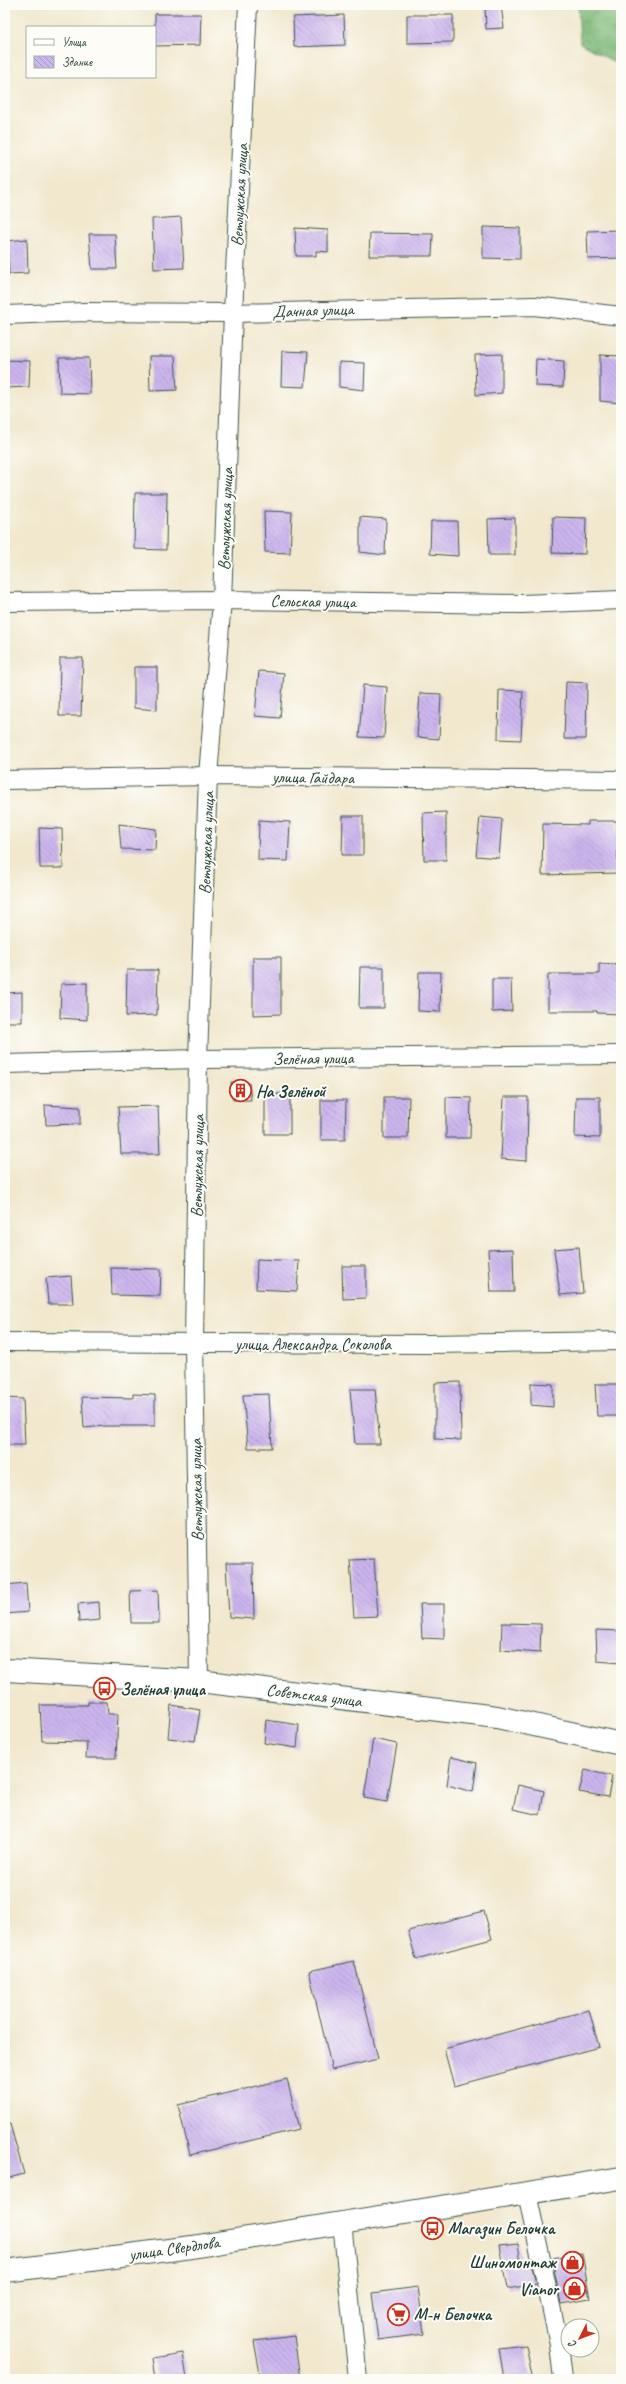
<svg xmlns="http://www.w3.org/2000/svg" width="626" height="2384" font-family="Caveat,sans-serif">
  <defs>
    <pattern id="forest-crowns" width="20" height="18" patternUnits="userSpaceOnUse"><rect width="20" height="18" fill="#7bb776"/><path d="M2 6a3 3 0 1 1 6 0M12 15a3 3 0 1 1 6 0" fill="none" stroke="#649662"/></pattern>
    <pattern id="building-back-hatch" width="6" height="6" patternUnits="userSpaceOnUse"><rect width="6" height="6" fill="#ccb6ee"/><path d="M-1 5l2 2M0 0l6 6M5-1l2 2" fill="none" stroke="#a595c2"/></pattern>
  </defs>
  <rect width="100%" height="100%" fill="#fdfcf7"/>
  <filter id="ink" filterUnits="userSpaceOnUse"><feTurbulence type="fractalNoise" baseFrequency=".025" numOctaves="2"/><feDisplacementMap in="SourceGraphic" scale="8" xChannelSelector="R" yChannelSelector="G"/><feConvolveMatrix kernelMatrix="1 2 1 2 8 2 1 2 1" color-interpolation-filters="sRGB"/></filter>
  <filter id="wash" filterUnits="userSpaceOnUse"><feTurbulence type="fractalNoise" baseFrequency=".012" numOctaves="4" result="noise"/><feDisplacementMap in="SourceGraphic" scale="16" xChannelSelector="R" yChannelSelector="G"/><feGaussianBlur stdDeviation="0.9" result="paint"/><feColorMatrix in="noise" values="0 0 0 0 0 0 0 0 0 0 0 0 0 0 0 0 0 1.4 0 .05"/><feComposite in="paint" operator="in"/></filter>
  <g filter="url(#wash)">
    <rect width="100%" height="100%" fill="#f1e8ce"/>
    <polygon fill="url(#forest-crowns)" stroke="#4d7a55" points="578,5 621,5 621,66 580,43"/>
    <g id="blocks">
      <g fill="url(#building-back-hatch)">
        <polygon points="485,5 501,5 504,28 486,29"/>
        <polygon points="155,14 201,14 200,45 155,46"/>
        <polygon points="344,15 345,45 294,47 293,17"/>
        <polygon points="407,15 453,15 453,42 407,43"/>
        <polygon points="181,217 184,268 154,269 152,219"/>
        <polygon points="483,227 520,228 520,259 483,258"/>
        <polygon points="295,228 328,230 328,252 316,251 316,256 296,256"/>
        <polygon points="621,230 621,258 588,259 587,231"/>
        <polygon points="370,233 433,234 432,256 369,256"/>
        <polygon points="89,234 115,234 117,269 92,269"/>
        <polygon points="27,239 28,273 9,274 7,241"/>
        <polygon points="282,351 308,352 305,387 281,386"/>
        <polygon points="502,354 502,393 476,395 475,355"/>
        <polygon points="600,355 621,356 621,403 600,401"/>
        <polygon points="149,356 175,356 177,390 150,391"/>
        <polygon points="59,358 89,358 90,394 60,393"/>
        <polygon points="536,359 564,361 563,387 535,386"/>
        <polygon points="5,360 30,361 29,387 5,388"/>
        <polygon points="339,362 365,363 364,390 339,387"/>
        <polygon points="135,493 167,493 166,550 134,549"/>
        <polygon points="264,511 292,512 290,553 265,552"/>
        <polygon points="360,517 386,519 385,555 360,552"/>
        <polygon points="553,517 586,518 585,554 552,553"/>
        <polygon points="515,518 515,555 489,555 488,519"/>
        <polygon points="431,521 457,521 458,556 430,554"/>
        <polygon points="60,658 83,658 81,716 59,716"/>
        <polygon points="134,667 157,667 157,710 134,708"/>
        <polygon points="259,671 284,673 280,718 255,716"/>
        <polygon points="566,682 587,683 586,739 564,739"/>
        <polygon points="363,685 387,687 384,738 359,737"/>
        <polygon points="499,690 523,691 521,740 498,739"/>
        <polygon points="420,693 441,694 439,739 417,737"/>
        <polygon points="446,812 446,860 424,860 423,813"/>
        <polygon points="343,816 363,816 363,855 342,855"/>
        <polygon points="480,817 502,819 499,858 476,856"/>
        <polygon points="259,820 290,822 288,861 258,860"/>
        <polygon points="588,821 617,821 618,873 542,875 543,824 588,825"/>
        <polygon points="119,824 156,829 155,850 121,849"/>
        <polygon points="39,828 62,829 63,868 40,868"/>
        <polygon points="253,957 281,957 281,1014 253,1015"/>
        <polygon points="599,964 621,965 621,1014 597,1013 597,1011 548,1011 548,974 599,974"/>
        <polygon points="360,967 384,967 384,1008 359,1008"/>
        <polygon points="127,970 158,970 157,1015 126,1016"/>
        <polygon points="419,972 441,972 440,1012 418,1011"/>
        <polygon points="492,979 511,979 512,1011 492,1012"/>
        <polygon points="87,983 87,1020 60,1018 61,984"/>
        <polygon points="22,992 22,1022 5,1022 5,993"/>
        <polygon points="231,1082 249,1083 251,1100 233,1100"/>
        <rect x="265" y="1094" width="25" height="40"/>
        <polygon points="384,1097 409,1097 408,1138 384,1138"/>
        <polygon points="446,1097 471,1098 470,1138 446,1138"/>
        <polygon points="504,1097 528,1097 527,1161 501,1159"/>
        <polygon points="576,1097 600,1097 600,1138 575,1137"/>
        <polygon points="321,1100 346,1100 345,1140 321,1140"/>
        <polygon points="45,1105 80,1107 80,1124 46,1125"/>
        <polygon points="158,1106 160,1154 121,1154 118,1107"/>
        <polygon points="579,1247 583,1293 560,1295 554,1249"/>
        <polygon points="513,1249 514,1292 491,1292 488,1250"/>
        <polygon points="257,1259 299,1261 297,1291 256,1289"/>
        <polygon points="342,1266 366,1266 366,1298 343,1299"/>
        <polygon points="111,1268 161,1269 160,1296 112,1295"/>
        <polygon points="71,1276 73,1304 48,1304 46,1278"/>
        <polygon points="460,1382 461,1440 435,1439 435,1383"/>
        <polygon points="531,1383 553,1384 553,1407 531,1405"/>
        <polygon points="595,1384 621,1384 621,1416 597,1416"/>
        <polygon points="350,1389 375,1389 380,1444 355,1444"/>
        <polygon points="133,1394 155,1395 155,1426 104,1426 84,1428 82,1397 133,1398"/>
        <polygon points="269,1394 272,1448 248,1448 243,1395"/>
        <polygon points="5,1398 23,1399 25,1445 5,1445"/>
        <polygon points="374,1559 378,1616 354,1617 350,1560"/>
        <polygon points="226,1563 253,1563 254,1619 229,1617"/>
        <polygon points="26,1583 28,1612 5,1614 5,1585"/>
        <polygon points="158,1590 159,1623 131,1623 130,1591"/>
        <polygon points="99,1602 100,1620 79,1622 78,1604"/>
        <polygon points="420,1604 444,1604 444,1639 422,1638"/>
        <polygon points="502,1623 541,1624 540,1653 501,1650"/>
        <polygon points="596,1630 620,1631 620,1663 597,1661"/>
        <polygon points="88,1702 107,1702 108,1714 118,1714 116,1758 86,1758 87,1742 42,1741 40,1705 88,1705"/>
        <polygon points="171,1705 200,1710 195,1741 168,1738"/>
        <polygon points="266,1720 299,1725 297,1748 264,1743"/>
        <polygon points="373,1739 397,1744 387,1802 364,1798"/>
        <polygon points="451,1757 477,1763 473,1792 447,1785"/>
        <polygon points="585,1770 612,1776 608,1797 579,1792"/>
        <polygon points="518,1785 544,1791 540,1815 513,1809"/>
        <polygon points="484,1911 492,1939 416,1959 408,1931"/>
        <polygon points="354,1961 378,2059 332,2070 309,1971"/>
        <polygon points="589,2010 599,2047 454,2086 444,2049"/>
        <polygon points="287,2079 299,2129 190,2155 178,2105"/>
        <polygon points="10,2124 24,2174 5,2179 5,2125"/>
        <polygon points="518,2243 521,2264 531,2262 536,2284 507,2289 499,2245"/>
        <polygon points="582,2253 590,2299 561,2304 552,2258"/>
        <polygon points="418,2287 424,2334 378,2340 372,2293"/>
        <polygon points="294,2336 300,2379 261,2379 254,2341"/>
        <polygon points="526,2345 532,2377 504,2379 499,2348"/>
        <polygon points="183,2353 187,2379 156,2379 153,2358"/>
      </g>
    </g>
  </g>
  <g filter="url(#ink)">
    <use href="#blocks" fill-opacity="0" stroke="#3e574b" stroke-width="1"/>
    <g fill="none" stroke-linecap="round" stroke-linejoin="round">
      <defs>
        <g id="minor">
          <polyline points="5,315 84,312 233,313 534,306 621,316"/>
          <polyline points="5,602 222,600 522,604 621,600"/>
          <polyline points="5,780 208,776 621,780"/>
          <polyline points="5,1064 198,1059 621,1055"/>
          <polyline points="5,1342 428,1344 621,1341"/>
          <polyline points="199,1681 194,1344 198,1059 208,776 222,600 233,313 248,5"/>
          <polyline points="527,2193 559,2344 563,2379"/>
          <polyline points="342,2222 358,2379"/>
        </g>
        <polyline id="tertiary" points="5,1670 199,1681 497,1717 621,1744"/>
        <polyline id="secondary" points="5,2271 192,2247 621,2178"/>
      </defs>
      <use href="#minor" stroke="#3e574b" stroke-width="20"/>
      <use href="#tertiary" stroke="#3e574b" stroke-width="24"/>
      <use href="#secondary" stroke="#3e574b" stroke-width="24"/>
      <use href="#minor" stroke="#fff" stroke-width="18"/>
      <use href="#tertiary" stroke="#fff" stroke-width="22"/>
      <use href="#secondary" stroke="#fff" stroke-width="22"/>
    </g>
  </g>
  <defs>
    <symbol id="building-ring" viewBox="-11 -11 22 22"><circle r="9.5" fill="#fdfcf7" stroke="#c8321e" stroke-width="1.5"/><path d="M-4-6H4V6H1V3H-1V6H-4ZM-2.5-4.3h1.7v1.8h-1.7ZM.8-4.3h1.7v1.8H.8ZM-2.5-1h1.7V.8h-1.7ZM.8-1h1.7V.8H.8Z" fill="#c8321e"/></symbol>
    <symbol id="bus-ring" viewBox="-11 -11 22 22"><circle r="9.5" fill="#fdfcf7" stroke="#c8321e" stroke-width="1.5"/><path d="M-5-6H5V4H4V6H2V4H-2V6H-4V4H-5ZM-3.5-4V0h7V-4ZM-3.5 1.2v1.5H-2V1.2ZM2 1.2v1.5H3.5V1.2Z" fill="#c8321e"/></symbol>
    <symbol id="shop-ring" viewBox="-11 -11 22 22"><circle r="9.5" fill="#fdfcf7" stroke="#c8321e" stroke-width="1.5"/><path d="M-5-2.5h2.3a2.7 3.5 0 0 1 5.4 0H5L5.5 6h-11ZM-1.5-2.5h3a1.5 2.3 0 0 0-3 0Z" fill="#c8321e"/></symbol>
    <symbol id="supermarket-ring" viewBox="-11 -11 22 22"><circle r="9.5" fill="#fdfcf7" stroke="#c8321e" stroke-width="1.5"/><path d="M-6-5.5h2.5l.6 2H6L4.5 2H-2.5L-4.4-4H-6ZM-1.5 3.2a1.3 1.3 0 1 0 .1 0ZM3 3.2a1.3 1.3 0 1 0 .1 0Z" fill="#c8321e"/></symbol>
  </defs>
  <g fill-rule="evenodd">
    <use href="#building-ring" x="228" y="1078" width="25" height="25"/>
    <use href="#bus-ring" x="92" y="1676" width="25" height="25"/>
    <use href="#bus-ring" x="420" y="2216" width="25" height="25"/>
    <use href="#shop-ring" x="560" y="2250" width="25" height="25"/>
    <use href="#shop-ring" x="562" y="2276" width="25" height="25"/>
    <use href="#supermarket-ring" x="386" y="2302" width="25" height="25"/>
  </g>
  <g text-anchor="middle" stroke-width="4" stroke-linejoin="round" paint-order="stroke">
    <g font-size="17" fill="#1f3d34" stroke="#fdfcf7">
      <text transform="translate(239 195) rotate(-87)" y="6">Ветлужская улица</text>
      <text transform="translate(313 310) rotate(-2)" y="6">Дачная улица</text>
      <text transform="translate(225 519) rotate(-88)" y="6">Ветлужская улица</text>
      <text transform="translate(313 601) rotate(1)" y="6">Сельская улица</text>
      <text transform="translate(313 777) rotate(1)" y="6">улица Гайдара</text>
      <text transform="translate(206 843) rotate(-88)" y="6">Ветлужская улица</text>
      <text transform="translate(313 1058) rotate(-1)" y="6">Зелёная улица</text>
      <text transform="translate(197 1166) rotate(-89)" y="6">Ветлужская улица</text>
      <text x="313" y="1350">улица Александра Соколова</text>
      <text transform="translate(196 1490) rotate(-91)" y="6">Ветлужская улица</text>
      <text transform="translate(314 1695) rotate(7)" y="6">Советская улица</text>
      <text transform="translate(174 2248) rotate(-8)" y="6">улица Свердлова</text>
    </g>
    <g font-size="17" font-weight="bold" fill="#1f3d34" stroke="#fdfcf7" text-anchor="start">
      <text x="256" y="1097">На Зелёной</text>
      <text x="120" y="1695">Зелёная улица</text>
      <text x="448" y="2234">Магазин Белочка</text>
      <text x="556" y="2268" text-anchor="end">Шиномонтаж</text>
      <text x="558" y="2295" text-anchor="end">Vianor</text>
      <text x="414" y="2320">М-н Белочка</text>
    </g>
  </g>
  <rect width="626" height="2384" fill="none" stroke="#fdfcf7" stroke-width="20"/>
  <rect x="26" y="26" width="130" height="52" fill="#fdfcf7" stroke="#a4b0a9"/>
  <rect x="34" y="39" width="20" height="6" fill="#ffffff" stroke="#a4b0a9"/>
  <text x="62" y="46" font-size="12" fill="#1f3d34">Улица</text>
  <rect x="34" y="56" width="20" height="12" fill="url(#building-back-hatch)" stroke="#a4b0a9"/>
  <text x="62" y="66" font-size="12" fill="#1f3d34">Здание</text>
  <g transform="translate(580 2338) rotate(228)"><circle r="19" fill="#fdfcf7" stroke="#a4b0a9"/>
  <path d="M0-3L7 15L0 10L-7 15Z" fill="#c8321e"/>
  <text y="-6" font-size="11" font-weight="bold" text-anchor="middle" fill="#1f3d34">С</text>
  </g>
</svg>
